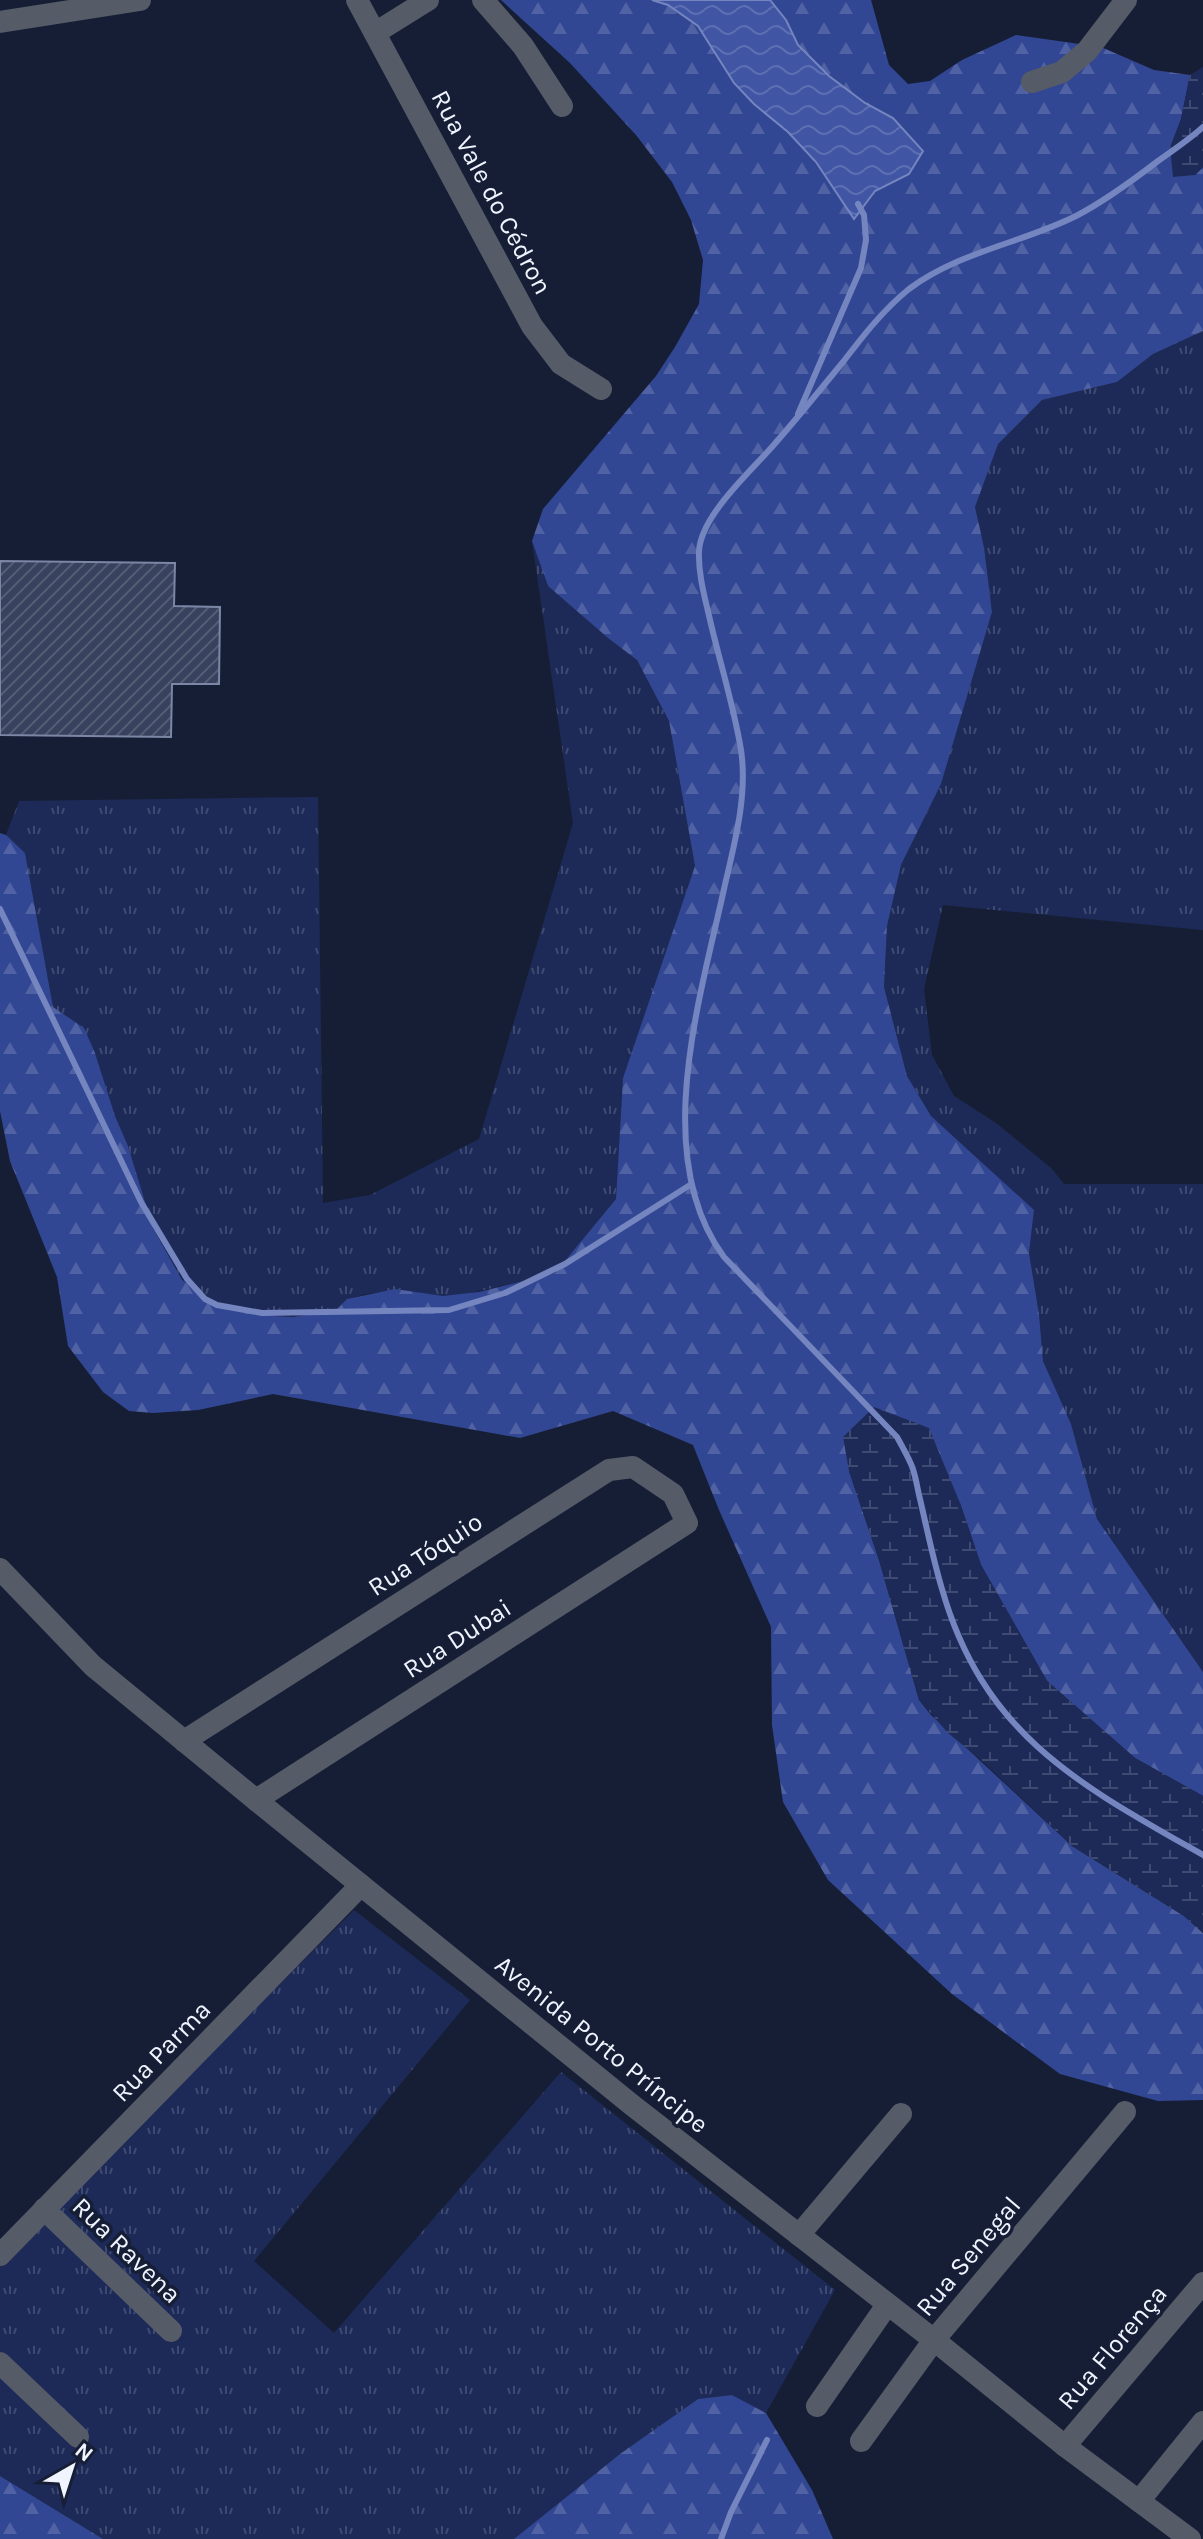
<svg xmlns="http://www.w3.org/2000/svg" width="1203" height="2539" font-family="Karla,sans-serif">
  <defs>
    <pattern id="grass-tufts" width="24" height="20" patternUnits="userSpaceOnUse" patternTransform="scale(2)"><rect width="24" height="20" fill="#1d2a58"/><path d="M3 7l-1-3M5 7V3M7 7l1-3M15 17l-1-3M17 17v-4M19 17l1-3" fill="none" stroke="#3e4a71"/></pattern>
    <pattern id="forest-firs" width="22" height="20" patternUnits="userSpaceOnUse" patternTransform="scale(2)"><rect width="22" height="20" fill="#324793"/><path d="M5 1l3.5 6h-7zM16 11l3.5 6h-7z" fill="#5062a3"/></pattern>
    <pattern id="wetland-marsh" width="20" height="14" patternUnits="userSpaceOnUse" patternTransform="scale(2)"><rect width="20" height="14" fill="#1d2a58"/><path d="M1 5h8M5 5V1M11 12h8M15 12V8" fill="none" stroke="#3e4a71"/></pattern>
    <pattern id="water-waves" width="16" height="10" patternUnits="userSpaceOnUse" patternTransform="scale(2)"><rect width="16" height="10" fill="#4056a4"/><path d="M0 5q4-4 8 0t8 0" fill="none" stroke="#5c6fb2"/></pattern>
    <pattern id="building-hatch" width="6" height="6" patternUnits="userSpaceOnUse" patternTransform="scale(2)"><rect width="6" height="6" fill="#38415d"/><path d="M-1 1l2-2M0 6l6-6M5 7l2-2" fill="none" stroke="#555d75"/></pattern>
  </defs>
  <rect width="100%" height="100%" fill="#161e36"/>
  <g fill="url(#grass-tufts)">
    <polygon points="1203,331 1203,930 943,905 924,989 932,1055 954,1096 996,1123 1051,1168 1064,1184 1203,1184 1203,1672 1097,1519 1071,1424 1043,1361 1039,1314 1029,1253 1034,1210 931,1116 907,1076 884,987 887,926 901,865 941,784 992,612 984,547 975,507 998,443 1042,400 1117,382 1153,354"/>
    <polygon points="532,541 548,586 608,638 637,660 669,721 695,866 623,1078 616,1199 555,1273 463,1295 443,1296 395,1290 366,1294 348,1299 336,1310 293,1317 274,1316 212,1300 182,1280 153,1228 128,1146 115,1116 95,1053 83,1028 53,1007 25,853 6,835 19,801 318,797 323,1203 370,1195 479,1139 573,823"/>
    <polygon points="354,1910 470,2000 254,2261 334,2333 561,2072 835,2290 766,2413 732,2395 698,2399 620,2454 514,2539 103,2539 0,2476 0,2264"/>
  </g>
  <g fill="url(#forest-firs)">
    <polygon points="501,0 652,0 668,5 698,26 734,83 754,104 788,132 816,162 854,219 875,191 889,183 893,118 865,103 829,76 798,45 786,20 770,0 871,0 889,65 908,84 930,81 962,60 1016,35 1101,47 1154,70 1190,75 1181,119 1170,148 1195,175 1203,167 1203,331 1153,354 1117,382 1042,400 998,444 975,507 984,547 992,612 941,784 901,865 887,926 884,987 907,1076 931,1116 1034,1210 1029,1253 1039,1314 1043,1361 1071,1424 1097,1519 1203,1672 1203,1796 1135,1758 1047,1681 981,1565 960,1503 849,1471 879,1560 919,1700 931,1715 1072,1846 1184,1916 1203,1933 1203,2100 1158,2101 1060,2074 952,1994 828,1880 783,1802 772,1725 771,1627 719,1510 693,1445 613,1411 520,1438 273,1394 198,1410 153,1413 129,1411 103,1392 68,1346 57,1277 10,1161 0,1111 0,833 6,835 25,853 53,1007 84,1028 95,1053 115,1116 128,1146 153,1228 182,1280 212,1301 274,1316 293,1317 336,1310 347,1299 395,1289 443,1296 479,1292 555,1273 616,1199 623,1078 695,866 669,721 637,660 608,638 548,586 532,541 543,509 656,376 675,347 699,304 703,260 691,220 672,182 636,135 570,63"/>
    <polygon points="732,2395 766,2413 812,2490 833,2539 514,2539 620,2454 698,2399"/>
    <polygon points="0,2476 103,2539 0,2539"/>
  </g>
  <g fill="url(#wetland-marsh)">
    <polygon points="1203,67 1203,167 1195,175 1173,177 1170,148 1181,119 1190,75"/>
    <polygon points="874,1407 929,1428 960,1503 981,1565 1047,1681 1135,1758 1203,1796 1203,1933 1184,1916 1072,1846 981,1760 948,1733 919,1700 879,1560 849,1471 843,1437"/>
  </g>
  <polygon fill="url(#water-waves)" stroke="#7585bf" stroke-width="2" points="652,0 770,0 786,20 798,45 829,76 865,103 893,118 923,151 909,174 875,191 854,219 816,162 788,132 754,104 734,83 698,26 668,5"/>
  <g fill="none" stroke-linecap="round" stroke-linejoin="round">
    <g stroke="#7585bf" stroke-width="6">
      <path d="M1203,127C1189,140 1173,150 1158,161C1132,181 1105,201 1076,216C1022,243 958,252 909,289C883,310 863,336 843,362C819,391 796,420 771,448C749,473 701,516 699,551C698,574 705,598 710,620C720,663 734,707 741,750C748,796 734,845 724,889C700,999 650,1157 724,1257L897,1437C902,1446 907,1455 911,1464C916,1475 917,1488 920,1499C927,1529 933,1559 942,1589C984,1736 1080,1785 1203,1855"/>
      <polyline points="798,414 861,268 866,240 864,215 858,204"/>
      <polyline points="0,909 141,1202 187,1279 205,1299 217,1305 262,1313 449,1310 505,1293 565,1264 690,1185"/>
      <polyline points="721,2539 731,2512 767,2440"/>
    </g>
  </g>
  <polygon fill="url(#building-hatch)" stroke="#7c87a6" stroke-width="2" points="0,561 175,563 174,606 220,607 219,684 172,684 171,737 0,735"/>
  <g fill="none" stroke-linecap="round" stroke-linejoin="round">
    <g stroke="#565b68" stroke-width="22">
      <polyline points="357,0 532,326 561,364 601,389"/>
      <polyline points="483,0 523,46 562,106"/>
      <polyline points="0,22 140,0"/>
      <polyline points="375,33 428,0"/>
      <polyline points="1032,82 1062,72 1087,51 1126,0"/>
      <polyline points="0,1569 93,1666 256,1800 632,2105 934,2340 1065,2446 1190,2539"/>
      <polyline points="184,1741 609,1470 633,1467 673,1494 687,1523 256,1800"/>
      <polyline points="44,2209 171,2331"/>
      <polyline points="799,2235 901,2114"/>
      <polyline points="0,2255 361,1885"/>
      <polyline points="0,2363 78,2437"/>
      <polyline points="817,2406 887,2305"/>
      <polyline points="861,2441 934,2340 1125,2112"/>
      <polyline points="1065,2446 1203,2283"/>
      <polyline points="1139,2501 1203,2422"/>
    </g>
  </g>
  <g text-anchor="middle" stroke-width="7" stroke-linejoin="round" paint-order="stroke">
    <g font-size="26" fill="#f0f4fe" stroke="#161e36">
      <text transform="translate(492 192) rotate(62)" y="9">Rua Vale do Cédron</text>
      <text transform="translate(425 1554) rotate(-33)" y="9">Rua Tóquio</text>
      <text transform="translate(457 1638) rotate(-33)" y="9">Rua Dubai</text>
      <text transform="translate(602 2044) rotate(39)" y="9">Avenida Porto Príncipe</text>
      <text transform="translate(161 2051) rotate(-46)" y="9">Rua Parma</text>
      <text transform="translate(127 2250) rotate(44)" y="9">Rua Ravena</text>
      <text transform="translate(968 2256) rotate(-50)" y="9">Rua Senegal</text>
      <text transform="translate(1112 2347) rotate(-50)" y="9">Rua Florença</text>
    </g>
  </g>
  <g transform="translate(72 2467) rotate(39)" stroke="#161e36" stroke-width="6" paint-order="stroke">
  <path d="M0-6L14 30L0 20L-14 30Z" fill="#f0f4fe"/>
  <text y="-12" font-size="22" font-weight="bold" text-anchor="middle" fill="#f0f4fe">N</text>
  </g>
</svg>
